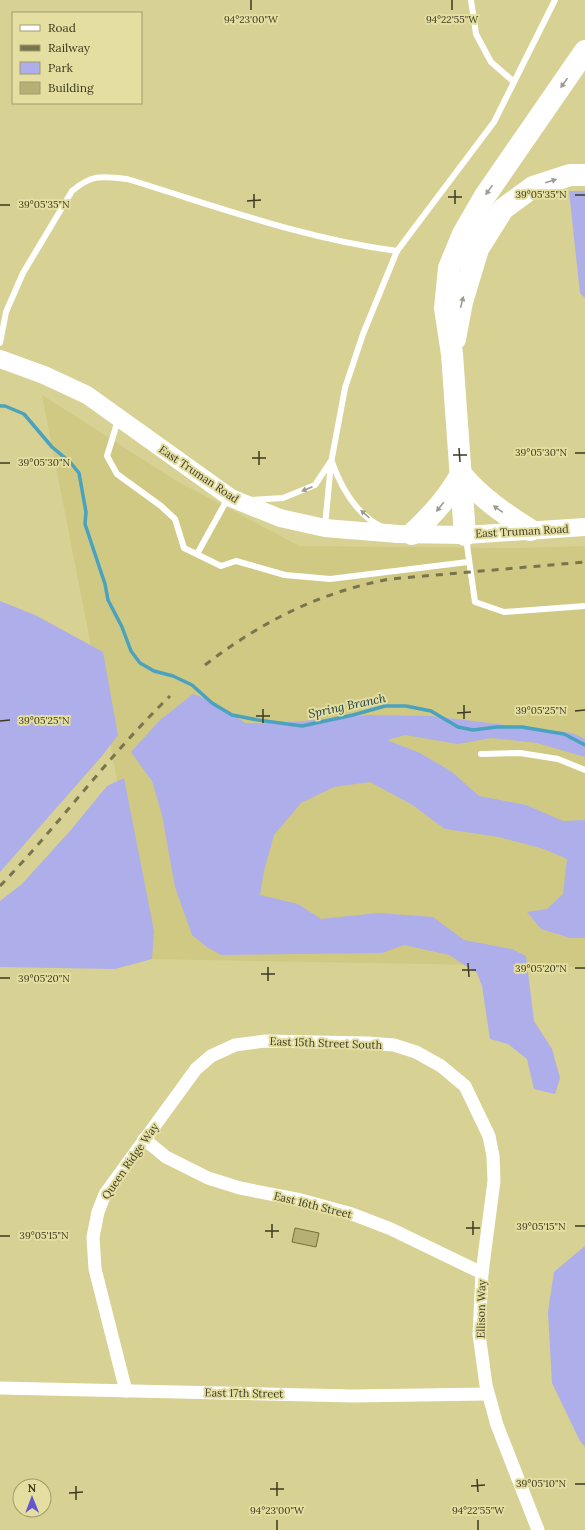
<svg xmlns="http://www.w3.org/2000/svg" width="585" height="1530" font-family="Lora,serif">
  <rect width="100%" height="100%" fill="#d7d194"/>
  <polygon fill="#d0c984" points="42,395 175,480 299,546 520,548 585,546 585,967 152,959"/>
  <g fill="#adaeea">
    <polygon points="569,191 585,191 585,298 580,293"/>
    <polygon points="0,601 35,615 103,652 118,735 102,756 0,872"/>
    <polygon points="193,694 212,701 245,723 281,723 369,715 431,716 572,733 585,739 585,757 537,743 491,738 458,744 405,735 387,740 420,753 452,772 479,796 526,805 563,821 585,820 585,938 570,938 541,929 527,912 547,909 563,894 567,859 544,849 499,837 445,829 411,804 370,782 334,787 301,803 274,835 264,871 260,895 298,904 321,919 378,913 433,917 464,940 512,949 526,956 534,1021 552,1049 560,1078 555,1094 534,1089 527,1059 508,1044 490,1039 482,986 477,973 449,955 404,945 382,953 221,955 207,947 192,935 175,887 162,815 152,781 131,752 160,720"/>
    <polygon points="124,778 154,931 152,959 115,969 0,967 0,901 22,884 70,831 107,786"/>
    <polygon points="585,1246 585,1447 580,1441 552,1383 548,1312 554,1272"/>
  </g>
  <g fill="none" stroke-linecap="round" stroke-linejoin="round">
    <polyline stroke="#4aa2bf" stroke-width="3.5" points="0,406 5,406 24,414 52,447 70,462 79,473 86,512 85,524 105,584 108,600 122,627 131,651 140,663 154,671 173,676 192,685 212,703 232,715 258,720 302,726 353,715 385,706 406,706 431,711 458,727 473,730 497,727 522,727 564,734 585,745"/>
  </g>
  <polygon fill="#b6b074" stroke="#767035" points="295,1228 319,1233 316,1247 292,1242"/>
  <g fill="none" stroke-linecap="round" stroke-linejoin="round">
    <g stroke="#fff" stroke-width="6">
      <polyline points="471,0 476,34 491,62 514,82"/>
      <path d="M0,343L6,312L23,273L72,191C92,174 102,176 127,179C216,206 304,239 397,251"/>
      <polyline points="118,420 107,456 117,474 161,506 175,519 184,548 221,566 236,561 285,575 330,579 468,562"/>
      <path d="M332,462C341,487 357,515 382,527"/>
      <polyline points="251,500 283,498 315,485 331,461"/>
      <polyline points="325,526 331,463 345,388 363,334 397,251 494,122 555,0"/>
      <polyline points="466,538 475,602 504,612 585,606"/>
      <polyline points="197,554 228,498"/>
      <polyline points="481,754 520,753 558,759 585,770"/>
    </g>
    <g stroke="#fff" stroke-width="13">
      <polyline points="144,1139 166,1157 208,1178 240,1188 301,1200 352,1214 391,1229 482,1273"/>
      <polyline points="0,1388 353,1396 488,1394"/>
      <polyline points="126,1391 95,1269 93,1237 98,1212 105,1194 196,1069 211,1056 235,1045 265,1041 368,1043 394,1045 416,1052 441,1066 465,1086 489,1136 493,1156 494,1181 482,1273 479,1334 486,1385 497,1425 538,1530"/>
    </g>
    <polyline stroke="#fff" stroke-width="18" points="0,359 44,375 87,395 231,498 280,518 325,528 398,534 465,535 585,527"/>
    <g stroke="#fff" stroke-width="22">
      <polyline points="455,339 462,302 478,249 503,209 533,187 570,175 585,175"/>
      <path d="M412,534C432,515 448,498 461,474C481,498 505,514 530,530"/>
      <polyline points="465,535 452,354 445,308 449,268 463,234 485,196 585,51"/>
    </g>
    <g stroke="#78744d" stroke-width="3" stroke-dasharray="7 7" stroke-linecap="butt">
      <path d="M205,665C261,622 320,592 390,579L585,562"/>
      <path d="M0,886C59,825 109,755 170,696"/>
    </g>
  </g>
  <defs><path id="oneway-solid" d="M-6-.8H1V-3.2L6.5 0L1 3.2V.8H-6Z"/></defs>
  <g fill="#9e9c90">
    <use href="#oneway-solid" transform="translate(564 83) rotate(125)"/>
    <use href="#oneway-solid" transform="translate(551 181) rotate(-17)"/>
    <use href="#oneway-solid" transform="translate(489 190) rotate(125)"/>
    <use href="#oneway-solid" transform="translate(462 302) rotate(-76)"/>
    <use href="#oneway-solid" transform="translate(307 489) rotate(157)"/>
    <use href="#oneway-solid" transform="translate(440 507) rotate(129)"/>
    <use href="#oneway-solid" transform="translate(498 509) rotate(-145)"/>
    <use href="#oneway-solid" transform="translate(365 514) rotate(-138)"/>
  </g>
  <path fill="none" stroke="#3d3a21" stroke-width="1.5" d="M251,0V10M452,0V10M455,190V204M254,194V208M575,195H585M448,197H462M247,201L261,200M0,205H10M459,448L460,462M259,451V465M575,453H585M453,455H467M252,458H266M0,463H10M464,705V719M263,709V723M575,711L585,710M457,713L471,712M256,716H270M0,721L10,720M468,963L469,977M268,967V981M575,968H585M462,970H476M261,974H275M0,978H10M473,1221V1235M272,1224V1238M575,1226H585M466,1228H480M265,1231H279M0,1236H10M477,1479L478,1492M277,1482V1496M575,1484H585M76,1486V1500M471,1486L485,1485M270,1489H284M69,1493L83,1492M277,1520V1530M478,1520V1530"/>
  <g text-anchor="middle" stroke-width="4" stroke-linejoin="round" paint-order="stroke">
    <g font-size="11" fill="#3d3a21" stroke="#e4dea1">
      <text transform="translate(199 474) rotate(34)" y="4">East Truman Road</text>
      <text transform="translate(522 531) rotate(-3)" y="4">East Truman Road</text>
      <text transform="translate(326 1043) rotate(2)" y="4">East 15th Street South</text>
      <text transform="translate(130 1161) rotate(-55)" y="4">Queen Ridge Way</text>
      <text transform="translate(313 1205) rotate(14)" y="4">East 16th Street</text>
      <text transform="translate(481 1309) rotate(-89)" y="4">Ellison Way</text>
      <text transform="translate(244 1393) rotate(1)" y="4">East 17th Street</text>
    </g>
    <g font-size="12" font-style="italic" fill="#123b48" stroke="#e4dea1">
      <text transform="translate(347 706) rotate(-12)" y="4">Spring Branch</text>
    </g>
  </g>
  <g font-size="10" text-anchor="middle" fill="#3d3a21" stroke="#e4dea1" stroke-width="4" stroke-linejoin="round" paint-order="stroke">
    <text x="251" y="23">94°23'00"W</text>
    <text x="452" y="23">94°22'55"W</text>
    <text x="541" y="198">39°05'35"N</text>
    <text x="44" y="208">39°05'35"N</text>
    <text x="541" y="456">39°05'30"N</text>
    <text x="44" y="466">39°05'30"N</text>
    <text x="541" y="714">39°05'25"N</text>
    <text x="44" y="724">39°05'25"N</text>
    <text x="541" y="972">39°05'20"N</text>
    <text x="44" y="982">39°05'20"N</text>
    <text x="541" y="1230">39°05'15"N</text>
    <text x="44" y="1239">39°05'15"N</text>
    <text x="541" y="1487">39°05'10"N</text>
    <text x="277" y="1514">94°23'00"W</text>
    <text x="478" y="1514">94°22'55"W</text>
  </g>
  <rect x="12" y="12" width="130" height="92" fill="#e4dea1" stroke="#a19c6e"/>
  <rect x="20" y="25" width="20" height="6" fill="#ffffff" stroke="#a19c6e"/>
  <text x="48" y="32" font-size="12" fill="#3d3a21">Road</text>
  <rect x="20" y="45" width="20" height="6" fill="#78744d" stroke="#a19c6e"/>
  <text x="48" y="52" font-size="12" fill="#3d3a21">Railway</text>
  <rect x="20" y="62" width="20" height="12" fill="#adaeea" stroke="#a19c6e"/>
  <text x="48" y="72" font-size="12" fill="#3d3a21">Park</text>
  <rect x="20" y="82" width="20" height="12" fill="#b6b074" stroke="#a19c6e"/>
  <text x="48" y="92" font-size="12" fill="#3d3a21">Building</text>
  <g transform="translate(32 1498) rotate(359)"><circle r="19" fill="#e4dea1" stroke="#a19c6e"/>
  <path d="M0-3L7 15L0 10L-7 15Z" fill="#6356cf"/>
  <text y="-6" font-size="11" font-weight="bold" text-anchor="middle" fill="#3d3a21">N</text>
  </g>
</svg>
